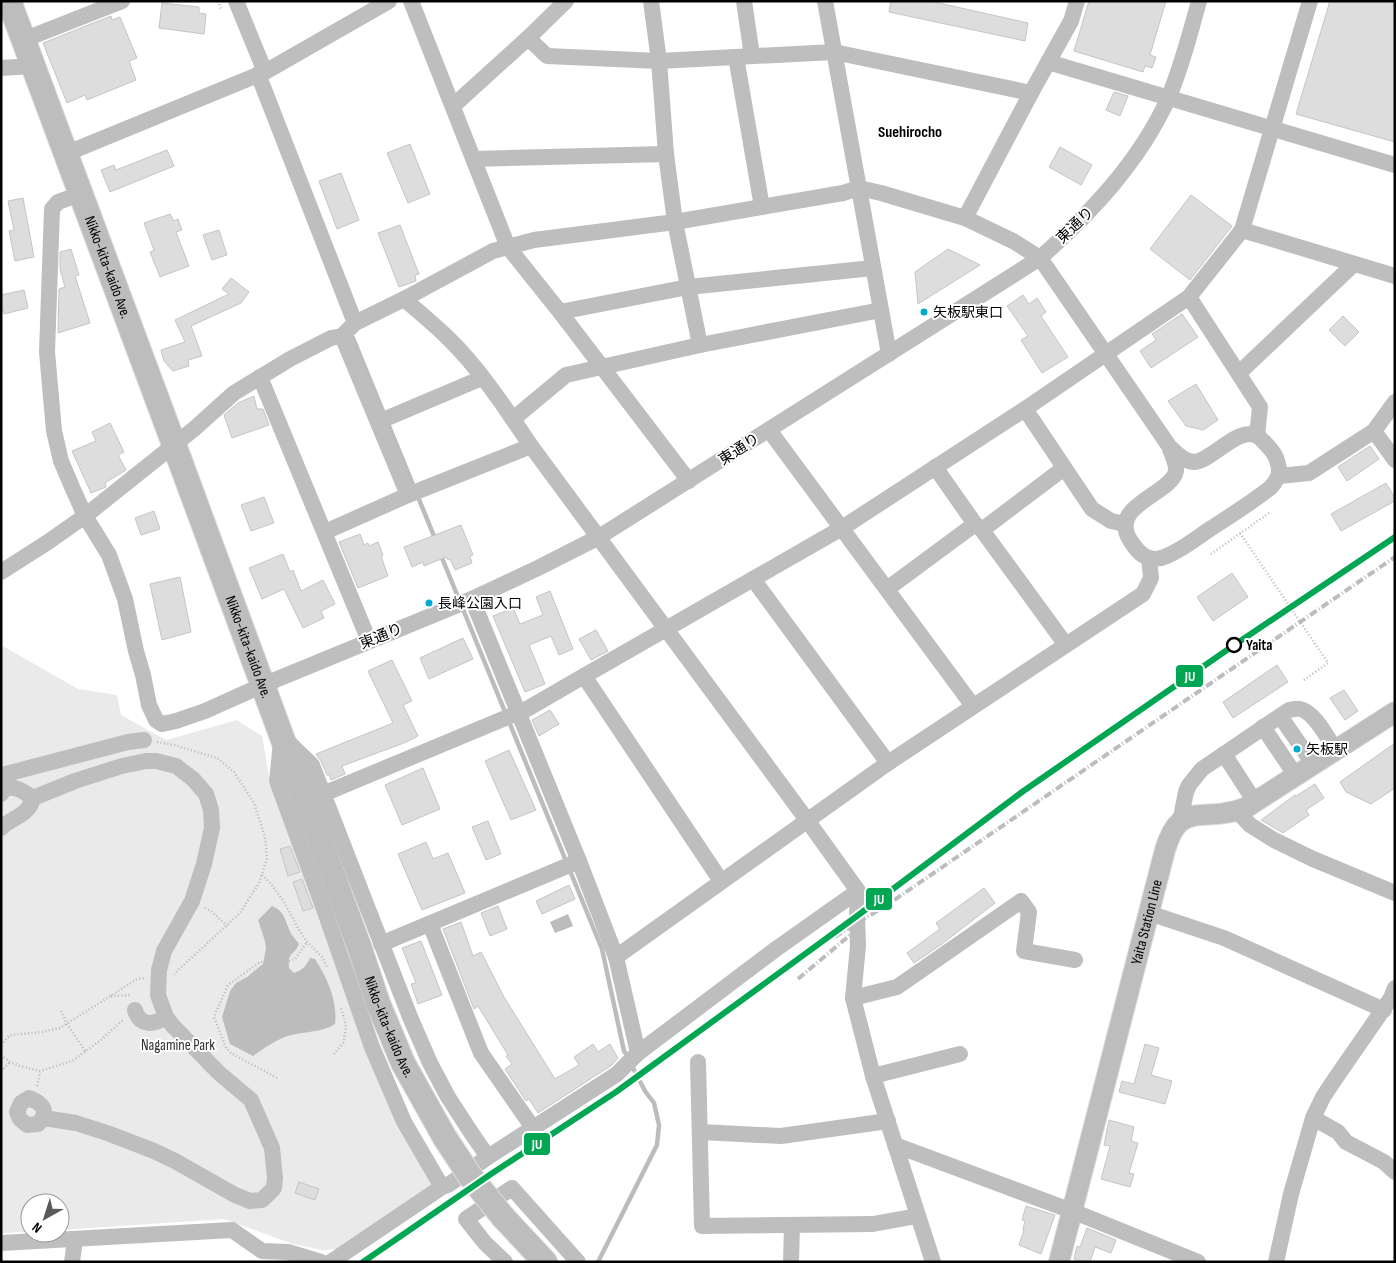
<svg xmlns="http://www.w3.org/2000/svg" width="1396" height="1263" font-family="'Sofia Sans Condensed','Noto Sans JP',sans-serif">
  <rect width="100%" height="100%" fill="#fff"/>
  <polygon fill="#eaeaea" points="1,645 78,689 117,695 121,715 166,740 237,720 262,736 270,782 365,1048 397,1127 432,1183 429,1188 342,1249 322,1250 293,1244 224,1219 60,1230 60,1203 30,1203 30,1232 1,1233"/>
  <g fill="#bcbcbc">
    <path d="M272,906C287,913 284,921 292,935C294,938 297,941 299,944C297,950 293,952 290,956C288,959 289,964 289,968L294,973C303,970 306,966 310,958L315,959C327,977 338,1002 335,1024C321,1033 304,1031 288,1036C276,1040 264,1048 253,1056L230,1044L222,1017L230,991L236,983L247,977L263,964L266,948L265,941L258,920Z"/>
    <polygon points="568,914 573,926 555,933 550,922"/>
  </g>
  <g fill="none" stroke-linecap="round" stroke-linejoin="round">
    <g stroke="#bcbcbc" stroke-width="4.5">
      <polyline points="353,338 436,541"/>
      <polyline points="440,553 602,949 624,1051 628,1057"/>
      <polyline points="598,1262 657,1145 659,1125 654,1103 645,1091 631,1064"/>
    </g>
  </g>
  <g fill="#ddd" stroke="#c5c5c5">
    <polygon points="891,1 930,1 1028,23 1025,41 889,12"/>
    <polygon points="1089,1 1166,1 1150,55 1156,57 1152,68 1145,66 1143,72 1074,51"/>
    <polygon points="1330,1 1395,1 1395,142 1296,114"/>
    <polygon points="162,3 199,7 199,13 206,14 204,34 159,28"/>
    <polygon points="111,16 112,20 120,17 137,58 129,61 136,80 87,100 85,95 67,103 43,43"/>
    <polygon points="1114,92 1128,96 1120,116 1106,110"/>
    <polygon points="410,144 430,194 408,203 387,153"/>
    <polygon points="1060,147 1092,165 1081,185 1049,167"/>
    <polygon points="167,150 174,166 110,192 101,170 114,165 116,170"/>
    <polygon points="341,173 359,220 337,229 319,181"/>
    <polygon points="1191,195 1232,226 1190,280 1150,249"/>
    <polygon points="23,198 34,257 15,261 9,231 14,230 8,201"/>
    <polygon points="170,214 174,221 178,219 182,230 176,232 189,266 160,277 150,252 154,250 144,223"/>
    <polygon points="400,225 419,274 415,275 416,281 399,287 378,233"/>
    <polygon points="219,230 227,255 212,260 203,235"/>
    <polygon points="71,249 79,275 75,276 90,323 58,333 59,289 65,287 60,269 60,252"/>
    <polygon points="948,249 980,265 918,304 915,272"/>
    <polygon points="231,278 249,292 241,303 191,326 202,356 188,360 189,366 173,371 164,361 161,350 185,342 175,320 229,294 222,289"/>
    <polygon points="24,290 28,308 4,314 1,303 1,295"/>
    <polygon points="1023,295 1029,304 1037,298 1046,312 1041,316 1068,357 1042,373 1021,340 1028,336 1007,306"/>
    <polygon points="1182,314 1198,337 1151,368 1140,351 1156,340 1152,334"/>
    <polygon points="1343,316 1359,332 1345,346 1329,330"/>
    <polygon points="1196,384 1218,420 1203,430 1186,426 1168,401"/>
    <polygon points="254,396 257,409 263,409 269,425 232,438 224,415 238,403"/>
    <polygon points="110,423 124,452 118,455 126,470 105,483 106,487 91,493 72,451 96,441 92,432"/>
    <polygon points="1370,446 1379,459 1347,481 1338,467"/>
    <polygon points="1386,483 1395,498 1395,501 1341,531 1331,514"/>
    <polygon points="264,497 274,523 251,531 241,505"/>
    <polygon points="154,511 160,529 141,535 135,518"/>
    <polygon points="461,525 473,555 470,556 472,563 455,570 450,559 448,560 446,557 424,566 423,562 412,567 404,547"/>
    <polygon points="360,534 364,545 368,543 369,546 378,542 383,555 381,556 388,576 358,588 339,542"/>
    <polygon points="283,554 290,572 293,570 301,591 323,580 335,604 321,611 324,618 303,628 284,589 262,599 249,568"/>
    <polygon points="1232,573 1248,597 1213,621 1197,597"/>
    <polygon points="180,577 191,632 162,640 150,584"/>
    <polygon points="550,591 573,649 559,655 551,636 529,645 545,684 525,692 493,616 513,608 520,624 543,615 536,597"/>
    <polygon points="596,630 608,651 591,660 579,639"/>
    <polygon points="463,638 473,659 429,679 420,658"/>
    <polygon points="392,660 412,701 403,705 418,736 404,743 342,766 345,774 331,780 329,775 327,775 321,761 316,754 393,723 368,671"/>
    <polygon points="1277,665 1288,682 1233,718 1223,702"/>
    <polygon points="1344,690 1358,711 1345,720 1330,698"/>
    <polygon points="550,710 559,724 539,736 532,720"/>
    <polygon points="1395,743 1395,788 1371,804 1346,792 1340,782"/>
    <polygon points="509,750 536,810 511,820 485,761"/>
    <polygon points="423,768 440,809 402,825 385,785"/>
    <polygon points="1315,784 1324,798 1306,810 1309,815 1283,833 1261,820 1295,795 1296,796"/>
    <polygon points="488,821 501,854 486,860 472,827"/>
    <polygon points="426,842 433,859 448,853 465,893 422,910 398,854"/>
    <polygon points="290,846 300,872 288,876 280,849"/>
    <polygon points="302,879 313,908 303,911 293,882"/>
    <polygon points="569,885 575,899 542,914 536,901"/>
    <polygon points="984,888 995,903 942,944 914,963 907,953 940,929 936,923"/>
    <polygon points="498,906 507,929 490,936 481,913"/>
    <polygon points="461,922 473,956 481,952 504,997 555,1079 579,1065 574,1057 593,1044 598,1052 610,1044 618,1058 612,1065 538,1113 529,1099 526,1101 505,1069 512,1064 506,1056 508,1055 478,1006 474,1009 443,929"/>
    <polygon points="421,941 442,995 418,1004 411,984 416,983 402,948"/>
    <polygon points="1145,1044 1159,1048 1151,1075 1172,1081 1165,1104 1119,1092 1122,1081 1134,1084"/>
    <polygon points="1109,1120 1134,1127 1131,1141 1138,1143 1129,1173 1134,1174 1130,1187 1101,1179 1110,1146 1104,1145"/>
    <polygon points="299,1182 319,1189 315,1200 295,1193"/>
    <polygon points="1026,1206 1055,1215 1041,1254 1019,1245 1024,1230 1023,1229 1025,1221 1022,1220"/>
    <polygon points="1087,1228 1116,1240 1111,1253 1095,1247 1090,1262 1083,1262 1074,1259 1077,1246 1080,1247"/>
  </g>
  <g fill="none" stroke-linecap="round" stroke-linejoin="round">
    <defs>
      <g id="major">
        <path id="s1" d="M1059,1262L1165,850C1168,840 1172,829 1180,822C1192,812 1210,816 1225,813C1233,812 1240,810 1247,807L1395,712"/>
      </g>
      <g id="highway">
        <path id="s2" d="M9,1L169,431L359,946L378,1003L403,1063L445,1138"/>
        <polyline points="503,1217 545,1262"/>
      </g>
    </defs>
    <use href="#major" stroke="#dbdbdb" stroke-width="22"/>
    <use href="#highway" stroke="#dbdbdb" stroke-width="26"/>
    <g stroke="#b8b8b8" stroke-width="2.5" stroke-dasharray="1 2.5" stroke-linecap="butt">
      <polyline points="218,1 221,9"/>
      <polyline points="1211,554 1269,513"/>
      <polyline points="1304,680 1328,663"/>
      <polyline points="157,742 174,745 217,758 234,772 254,803 265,837 267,858 259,883 240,913 174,974"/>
      <polyline points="262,875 271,884 284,902 298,928 307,942 322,957 327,967"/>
      <polyline points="205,908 211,911 227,926"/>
      <polyline points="111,996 131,995"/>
      <polyline points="61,1011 67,1024 86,1052"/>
      <polyline points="1,1045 10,1035 42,1032 60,1028 137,979 145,978"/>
      <polyline points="334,1054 344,1042 346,1025 341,1008"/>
      <polyline points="1,1055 10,1062 20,1066 40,1071 72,1061 101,1040 124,1019"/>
      <polyline points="1,1071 10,1062"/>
      <polyline points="277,1078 231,1053 226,1048 214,1017 228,985 260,962 290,961 295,959 307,942"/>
      <polyline points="37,1086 40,1072"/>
    </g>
    <g stroke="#bebebe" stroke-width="16">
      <polyline points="236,1 265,72"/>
      <polyline points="411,1 508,247 560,312 689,481"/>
      <polyline points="651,1 659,61 666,154 675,222 700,345"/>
      <polyline points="744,1 752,56"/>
      <polyline points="825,1 889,354"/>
      <polyline points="528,38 547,56 659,61 834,52 1031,93"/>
      <polyline points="23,40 122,1"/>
      <polyline points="736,57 762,207"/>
      <polyline points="1048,62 1395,165"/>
      <polyline points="1,68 33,66"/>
      <polyline points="258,74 355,323"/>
      <polyline points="453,106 528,38 566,1"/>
      <polyline points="65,154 265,72 389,1"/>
      <polyline points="474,159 666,154"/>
      <path d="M80,194L58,202L52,209L47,352L54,431L61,461L72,487L85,516L109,555L125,599L136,651L143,675L149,705L156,720L162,724L176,721L205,711L263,685L472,599L538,568L599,537L1040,258C1091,213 1139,162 1168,99C1181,68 1190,34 1199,1"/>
      <polyline points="965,218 1031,93 1071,21 1077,1"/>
      <polyline points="1242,230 1395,276"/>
      <polyline points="1189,297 1260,407 1257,436"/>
      <path d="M404,299C419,312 434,324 448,338C480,369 506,409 531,446L807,820L858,891L857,916L858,946L853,998L873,1076L933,1262"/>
      <polyline points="560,312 688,287 873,268"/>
      <polyline points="342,336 408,495"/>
      <polyline points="1239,373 1354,264"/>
      <polyline points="260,377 369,641"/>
      <polyline points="1025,409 1092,509 1111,521 1125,524"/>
      <polyline points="513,419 566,375 700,345 881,310"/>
      <polyline points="378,422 482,378"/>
      <polyline points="769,430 973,706"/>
      <polyline points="1374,431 1395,460"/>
      <polyline points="935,467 975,524 982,530 1066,645"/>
      <polyline points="1279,476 1309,473 1374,431 1395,402"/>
      <polyline points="982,530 1064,468"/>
      <polyline points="325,532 408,495 531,446"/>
      <path d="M1,572L48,542L85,516L194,429L234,393L290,359L331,338L342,336L355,323L404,299L493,251L534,240L675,222L843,193L859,188L881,193L965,218L1013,241L1040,258L1169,446C1175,452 1184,462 1194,462C1212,461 1239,425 1258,436C1260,437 1261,440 1263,441C1270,448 1276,454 1278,464C1281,474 1277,481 1270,488C1251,503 1230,516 1210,529C1195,539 1181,551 1164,557C1160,559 1153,559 1149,558C1140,555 1135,548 1130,540C1108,505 1172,494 1176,471C1177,464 1171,453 1169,446"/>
      <polyline points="753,579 888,763"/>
      <polyline points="887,589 975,524"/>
      <polyline points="472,599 579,861 616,957 638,1053 776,949 858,891"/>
      <polyline points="584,676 721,881"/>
      <polyline points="1280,716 1314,765"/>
      <polyline points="1263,727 1296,776"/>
      <polyline points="286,740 312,765 410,1017 430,1063 448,1097 472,1134 488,1157"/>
      <polyline points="281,742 277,781 325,912 372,1047 404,1122 442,1187"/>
      <polyline points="1224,754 1255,802"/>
      <polyline points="6,788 2,775 128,742 144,740"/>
      <path d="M1,794L6,788C17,786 24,792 33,798"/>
      <polyline points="323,794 527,709 584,676 842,528 1025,409 1189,297 1242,230 1310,1"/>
      <polyline points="1237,811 1250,825 1274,840 1313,859 1395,893"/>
      <path d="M1180,822L1186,792L1189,785L1202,769L1289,710C1293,709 1296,708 1300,709C1315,712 1328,739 1336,751"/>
      <path d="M1,828C12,817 29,816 33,798L75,781L122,766L146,761H156L176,766L193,779L206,794L211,810L212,828L204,864L192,901L164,951L159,970L158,995L166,1017L173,1026L219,1073L251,1100L272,1148L275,1178L274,1188L262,1200L250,1201L235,1195L175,1161L154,1151L110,1134L76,1123L44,1118"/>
      <polyline points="1149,913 1224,938 1384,1010"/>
      <polyline points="430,924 481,1053 533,1128"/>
      <polyline points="381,944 579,861"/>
      <polyline points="616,957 888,763 1143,594 1151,578 1149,558"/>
      <polyline points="853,998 897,987 1021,901 1029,912 1024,951 1075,960"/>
      <path d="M135,1010C140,1027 154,1025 166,1017"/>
      <polyline points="698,1062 702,1226 873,1224 917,1216"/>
      <polyline points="873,1076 960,1054"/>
      <path d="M29,1098C44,1104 49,1111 38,1124L27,1125L20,1119L17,1112L21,1103Z"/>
      <polyline points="1313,1118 1338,1132 1346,1142 1384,1162 1395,1172"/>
      <polyline points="700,1132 781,1136 888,1121"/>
      <polyline points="895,1145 1072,1211 1198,1262"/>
      <polyline points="1,1243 232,1230 262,1251 288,1252 321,1262"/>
      <polyline points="72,1262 75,1240"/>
      <polyline points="331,1262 442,1187 448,1185 488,1157 617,1074 638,1053"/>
      <polyline points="505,1262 485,1243 466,1219 512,1188 578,1262"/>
      <polyline points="791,1262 792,1225"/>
      <polyline points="1276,1262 1291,1194 1313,1118 1323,1097 1335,1079 1391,998 1395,988"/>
    </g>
    <use href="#major" stroke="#bdbdbd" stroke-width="20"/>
    <use href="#highway" stroke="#bdbdbd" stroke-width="24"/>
    <g stroke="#bdbdbd" stroke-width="4" stroke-dasharray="8 2.5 1 2.5" stroke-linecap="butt">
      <polyline points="787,966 887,905 1395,557"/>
      <polyline points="798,979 850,935"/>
    </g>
    <defs>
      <polyline id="highway-bridge" points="445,1138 470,1176 503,1217"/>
    </defs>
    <use href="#highway-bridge" stroke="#dbdbdb" stroke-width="26" stroke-linecap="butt"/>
    <polyline stroke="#b8b8b8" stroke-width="2.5" stroke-dasharray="1 2.5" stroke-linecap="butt" points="1240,533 1328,663"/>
    <use href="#highway-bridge" stroke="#bdbdbd" stroke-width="24"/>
    <defs>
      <polyline id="rail-1" points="363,1262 491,1174 616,1092 857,916 1022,792 1227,650 1395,537"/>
    </defs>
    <use href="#rail-1" stroke="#fff" stroke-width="10"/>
    <use href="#rail-1" stroke="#00a651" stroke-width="6"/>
  </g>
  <g fill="#00a9ce" stroke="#fff" stroke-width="2">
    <circle cx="924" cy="312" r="4.5"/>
    <circle cx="429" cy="603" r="4.5"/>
    <circle cx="1297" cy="749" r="4.5"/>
  </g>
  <circle fill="#fff" stroke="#000" stroke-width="2.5" cx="1234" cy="645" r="7"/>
  <g text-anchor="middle" stroke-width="4" stroke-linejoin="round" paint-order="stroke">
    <g font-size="14" fill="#000" stroke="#fff" text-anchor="start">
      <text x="933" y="317">矢板駅東口</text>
      <text x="438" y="608">長峰公園入口</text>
      <text x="1306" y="754">矢板駅</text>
    </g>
    <g font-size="15" fill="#000" stroke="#fff">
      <text transform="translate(1075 225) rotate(-44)" y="5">東通り</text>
      <text dy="5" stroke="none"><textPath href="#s2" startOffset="284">Nikko-kita-kaido Ave.</textPath></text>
      <text transform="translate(739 449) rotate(-33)" y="5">東通り</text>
      <text transform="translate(381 636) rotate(-22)" y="5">東通り</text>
      <text dy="5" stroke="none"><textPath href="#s2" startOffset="689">Nikko-kita-kaido Ave.</textPath></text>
      <text dy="5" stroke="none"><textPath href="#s1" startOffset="351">Yaita Station Line</textPath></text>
      <text dy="5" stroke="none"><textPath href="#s2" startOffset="1094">Nikko-kita-kaido Ave.</textPath></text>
    </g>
    <g font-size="15" font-weight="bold" fill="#000" stroke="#fff" text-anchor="start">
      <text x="1246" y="650">Yaita</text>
    </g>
    <g font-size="15" fill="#303030" stroke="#fff">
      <text x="178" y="1050">Nagamine Park</text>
    </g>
    <g font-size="16" font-weight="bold" fill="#000" stroke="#fff">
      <text x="910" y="137">Suehirocho</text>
    </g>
  </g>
  <g stroke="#fff" stroke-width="2">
    <rect x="1175" y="664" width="29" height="24" rx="5" fill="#00a651"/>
    <rect x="865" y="887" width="28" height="24" rx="5" fill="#00a651"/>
    <rect x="523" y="1132" width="28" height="24" rx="5" fill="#00a651"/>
  </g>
  <g font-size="14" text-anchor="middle" font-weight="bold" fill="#fff">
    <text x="1190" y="681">JU</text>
    <text x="879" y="904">JU</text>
    <text x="537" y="1149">JU</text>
  </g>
  <rect width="1396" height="1263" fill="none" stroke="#000000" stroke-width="5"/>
  <g transform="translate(45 1218) rotate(219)"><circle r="24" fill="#ffffff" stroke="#999999"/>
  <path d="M0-4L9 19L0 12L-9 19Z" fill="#595959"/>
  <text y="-8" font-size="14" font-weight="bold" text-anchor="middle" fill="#000000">N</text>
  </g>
</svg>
